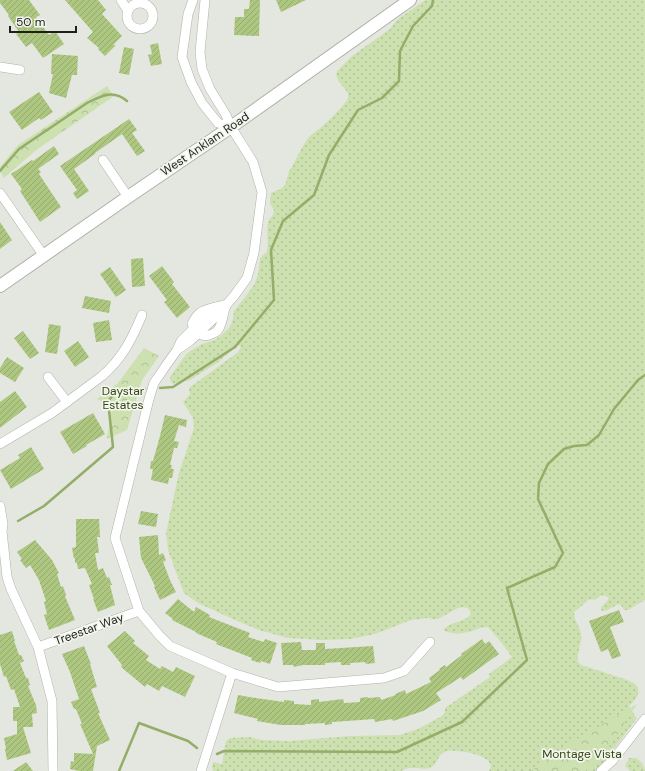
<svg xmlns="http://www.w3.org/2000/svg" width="645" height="771" font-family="'DM Sans',sans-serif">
  <defs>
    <pattern id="grass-dots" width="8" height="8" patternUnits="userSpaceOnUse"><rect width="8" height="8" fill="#cde0b0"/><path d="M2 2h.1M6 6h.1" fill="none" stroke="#b0c097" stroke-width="1.8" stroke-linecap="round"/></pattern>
    <pattern id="forest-crowns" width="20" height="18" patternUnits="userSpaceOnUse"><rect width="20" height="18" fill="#cde0b0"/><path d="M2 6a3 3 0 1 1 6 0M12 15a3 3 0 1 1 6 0" fill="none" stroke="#b0c097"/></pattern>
    <pattern id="building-hatch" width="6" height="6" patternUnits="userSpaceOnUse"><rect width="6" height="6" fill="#adc781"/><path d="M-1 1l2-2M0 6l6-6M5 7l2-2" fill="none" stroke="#94aa6f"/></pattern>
  </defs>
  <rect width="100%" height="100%" fill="#e4e7df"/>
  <g fill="url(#grass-dots)">
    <path d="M425,0H645V600L628,610H624L621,605L618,604L606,611H603L601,610V607L607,601L609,598C603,593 600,596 595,600C589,598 587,600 583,605C580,607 577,610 574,612C574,621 580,626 581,634C583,641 576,653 578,662L581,665C590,668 631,680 635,684C643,692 635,701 629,706C633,710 633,715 637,718L603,764L595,771H489C500,755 456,749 447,751C436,754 439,764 430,768C420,771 412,764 401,771H213L212,767L213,762L222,764L226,741L230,738L249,737L262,740L289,741L350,736L400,735L418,729L442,716L445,712V708L490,677L489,674L512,657L501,642L488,627C479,627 477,630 468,632C462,634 451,634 445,631L444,629C452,621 464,623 471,614L469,609L464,607L458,608L438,619H433L428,618L411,620L375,634L350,639L321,640L288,638L259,630L235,620L198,603L184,593L176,572L168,550L166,533L179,473L194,428L193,418L183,402L190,394L189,388L237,353L240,349L241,346L238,345L217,363L190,380L173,384L171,382L170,377L184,357L190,351L202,344L215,340L222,335L230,327L233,319L234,311L246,296L254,285L258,275L260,259L263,255L267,252C269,242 266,232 268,222C269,218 274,216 274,211C274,208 271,206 270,203C270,200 271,196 271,193C275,191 281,190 284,186C287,182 287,178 288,174C289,171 292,167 294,163C299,154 304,142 311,135C312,134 315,132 316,131C323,127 345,105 348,98C351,89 333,83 337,71L352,56L390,29L397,20Z"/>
    <path d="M629,758H636C640,761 645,765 645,771H630L625,766Z"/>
  </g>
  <g fill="url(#forest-crowns)">
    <polygon points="107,86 114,96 35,151 4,178 0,171 0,167 18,145"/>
    <polygon points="144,348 159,356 142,380 127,430 107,439 112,407 97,399 118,383"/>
    <polygon points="637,704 599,762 585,771 531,771 572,742"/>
  </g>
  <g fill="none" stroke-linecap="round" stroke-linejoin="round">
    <g stroke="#94ad69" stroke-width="2.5">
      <path d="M0,171L19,149L87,103C101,96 113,89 127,101"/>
      <polyline points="160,388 173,387 235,347 274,300 271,250 283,221 314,195 329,155 358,110 382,98 399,81 400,51 413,26 432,6 433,0"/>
      <polyline points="18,521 44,506 113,447 108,401 116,392 145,389"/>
      <polyline points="217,754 224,751 397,752 462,722 527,660 507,588 555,567 563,553 538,499 539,483 548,464 564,449 574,446 587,445 599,435 614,409 638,380 645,375"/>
      <polyline points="119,771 139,723 188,741 197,748"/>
    </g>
  </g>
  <g fill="url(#building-hatch)">
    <polygon points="0,0 29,0 40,15 36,17 49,35 55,31 64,44 43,58 32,43 26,47 16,34 19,32 8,16 9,15 0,3"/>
    <polygon points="65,0 98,0 106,10 102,14 122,36 113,45 116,45 105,56 98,49 99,48 87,38 93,32"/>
    <polygon points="250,0 260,0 259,36 234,35 235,17 244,17 244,9 249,9"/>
    <polygon points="276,0 306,0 281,12"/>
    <polygon points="158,43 162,64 151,66 148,55 152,54 150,45"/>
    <polygon points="124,47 134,49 129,75 119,73"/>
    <polygon points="52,54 78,56 77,75 72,75 66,98 49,93 53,74 51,74"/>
    <polygon points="39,92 53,112 41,120 39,118 22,130 9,112"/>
    <polygon points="129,119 137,130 132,133 145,151 137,156 122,134 95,153 95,154 74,169 89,191 77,199 73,193 77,190 60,166"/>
    <polygon points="54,146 59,154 38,169 41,172 39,174 61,207 40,222 20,191 22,189 11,174 32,160 33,161"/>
    <polygon points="0,222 12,240 0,249"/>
    <polygon points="143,258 145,286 132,287 131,259"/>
    <polygon points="162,266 174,282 172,284 190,307 177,318 164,302 167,300 149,276"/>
    <polygon points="110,267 126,290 116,297 100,274"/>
    <polygon points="85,296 111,301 109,313 82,308"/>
    <polygon points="109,320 112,340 96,342 93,323"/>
    <polygon points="49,324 61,326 57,354 45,352"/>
    <polygon points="23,331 39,353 30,359 14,338"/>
    <polygon points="78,341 89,357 75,367 64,351"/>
    <polygon points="7,357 24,368 15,382 0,373 0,368"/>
    <polygon points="15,391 27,407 0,428 0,402"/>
    <polygon points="93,413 105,434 86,445 87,446 73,454 60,432"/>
    <polygon points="165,415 187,420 186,427 179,425 174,441 179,442 177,448 174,448 170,465 172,465 171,469 174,469 172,478 169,478 168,484 151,480 153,469 150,469 151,461 153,461 160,436"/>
    <polygon points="31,447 44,469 11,489 0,470 20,458 18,455"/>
    <polygon points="141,511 158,514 156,527 138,524"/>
    <polygon points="76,519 99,519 100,537 97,537 99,553 95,553 98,570 103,568 107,578 109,577 112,585 110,585 115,605 98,612 93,599 94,599 89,585 92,584 85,568 78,569 77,563 75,563 75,558 74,559 72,548 76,547"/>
    <polygon points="158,535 159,555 163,553 166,560 163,562 170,580 176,592 160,600 154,587 155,586 141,558 139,537"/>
    <polygon points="35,540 52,560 59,573 57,574 61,587 63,586 66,595 65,596 75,620 49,630 44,615 47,614 44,602 46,601 39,580 30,565 26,568 20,560 22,559 17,552"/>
    <polygon points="178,599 194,612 196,607 210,615 209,617 250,633 248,637 264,642 265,639 277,643 270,664 261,661 260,663 251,660 252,658 216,644 217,642 196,633 196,632 172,620 173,619 165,613"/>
    <polygon points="619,610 624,622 610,627 621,656 612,659 608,649 601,652 589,621"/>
    <polygon points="12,631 15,641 14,641 19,655 21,655 24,661 20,663 26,678 28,678 30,685 28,686 36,705 37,713 32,714 33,727 23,727 31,753 7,760 5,749 6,749 4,738 17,734 17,721 13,721 13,707 20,707 14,689 11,690 6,676 4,677 0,664 0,635"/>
    <polygon points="125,631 135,641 133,643 149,656 146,660 160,669 162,666 173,672 176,667 195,676 185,697 162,686 159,691 147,684 145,687 121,667 122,665 107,646"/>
    <polygon points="482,639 485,644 489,641 499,654 463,680 461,677 436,693 441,700 423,711 393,721 392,719 375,722 374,719 361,720 332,722 332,724 325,725 325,723 305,724 305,725 281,725 257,721 258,719 234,713 238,695 249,697 284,702 284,700 294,701 294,704 311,705 311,700 319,699 319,702 343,699 344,703 360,702 360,698 368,697 368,698 380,697 381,700 396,695 395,694 405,690 406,694 431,682 429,678 440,670 439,669 445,665 446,667 462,655 461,654"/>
    <polygon points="301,642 302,650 316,650 316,643 325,643 325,649 373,646 375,663 366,664 365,662 350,663 350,665 341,665 341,662 325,663 325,665 303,665 294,667 293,665 283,665 281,643"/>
    <polygon points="84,646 91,664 90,664 97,687 91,689 100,713 98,713 110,740 97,746 93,771 79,771 70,769 71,761 74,762 74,753 93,754 80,724 82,724 76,709 74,709 71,702 79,699 70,672 62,654"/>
    <polygon points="26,762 33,771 13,771"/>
  </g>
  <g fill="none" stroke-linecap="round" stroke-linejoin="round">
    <defs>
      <g id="minor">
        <polyline points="121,0 128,11"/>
        <polyline points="193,0 188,14 182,57 191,82 202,103 218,123 231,127"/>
        <polyline points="205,0 200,52 202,69 210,89 226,115 231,127 253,162 262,192 254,253 247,278 234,296 227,304"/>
        <circle cx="140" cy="16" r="13"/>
        <polyline points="0,67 20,70"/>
        <polyline points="103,160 128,197"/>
        <polyline points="0,193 44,256"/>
        <path d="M215,307C202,311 198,311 192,324C195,332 200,337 209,335C212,334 216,333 218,330C222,325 223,315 225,308"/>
        <polyline points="177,350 190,341 225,308 227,304 216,307 181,341 177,350 167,364 154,383 149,399 115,538 139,611 159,635 170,646 232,673 278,687 384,678 404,671 430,642"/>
        <polyline points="48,377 67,402"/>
        <path d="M0,444L52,413L102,376C122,359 132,339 142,315"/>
        <polyline points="0,506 3,524 2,531 7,577 11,589 38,647 52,701 53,771"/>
        <polyline points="38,647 139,611"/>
        <polyline points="201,771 232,673"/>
        <polyline points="601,771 613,760 645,719"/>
      </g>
      <polyline id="major" points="0,286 128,197 231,127 410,0"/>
    </defs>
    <use href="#minor" stroke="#afb2aa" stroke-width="10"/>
    <use href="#major" stroke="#afb2aa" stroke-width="14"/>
    <use href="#minor" stroke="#fff" stroke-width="9"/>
    <use href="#major" stroke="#fff" stroke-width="12"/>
  </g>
  <g text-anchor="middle" stroke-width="3.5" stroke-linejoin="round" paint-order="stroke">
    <g font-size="12" fill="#1e1f1c" stroke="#f1f5ec">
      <text transform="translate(205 144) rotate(-34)" y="4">West Anklam Road</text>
      <text transform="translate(89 629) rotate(-20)" y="4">Treestar Way</text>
    </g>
    <g font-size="12" fill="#364613" stroke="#f1f5ec">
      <text x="123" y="395">Daystar<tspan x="123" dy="14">Estates</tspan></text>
      <text x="582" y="758">Montage Vista</text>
    </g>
  </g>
  <path d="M10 26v6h66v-6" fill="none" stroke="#1e1f1c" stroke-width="2"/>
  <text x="16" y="26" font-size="12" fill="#1e1f1c" stroke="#f1f5ec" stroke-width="3" paint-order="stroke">50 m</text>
</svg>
